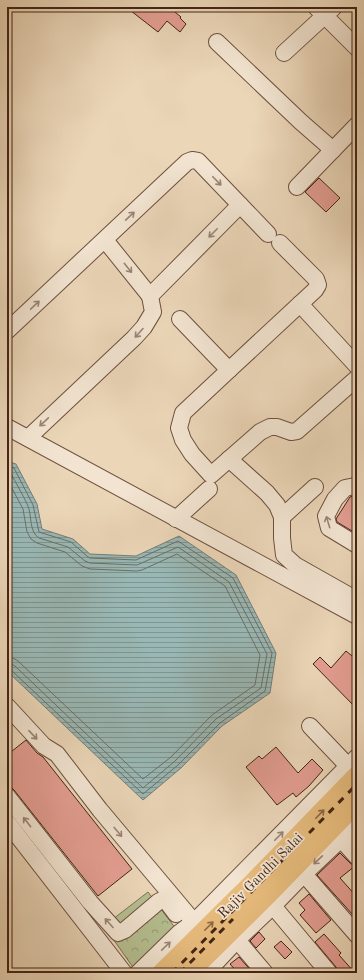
<svg xmlns="http://www.w3.org/2000/svg" width="364" height="980" font-family="'Old Standard TT',serif">
  <defs>
    <pattern id="forest-crowns" width="20" height="18" patternUnits="userSpaceOnUse"><rect width="20" height="18" fill="#b5be90"/><path d="M2 6a3 3 0 1 1 6 0M12 15a3 3 0 1 1 6 0" fill="none" stroke="#959a74"/></pattern>
    <pattern id="water-rules" width="6" height="5" patternUnits="userSpaceOnUse"><rect width="6" height="5" fill="#99b8b5"/><path d="M0 2.5h6" fill="none" stroke="#7e9592"/></pattern>
  </defs>
  <rect width="100%" height="100%" fill="#ebd6b8"/>
  <filter id="stains"><feTurbulence type="fractalNoise" baseFrequency=".005" numOctaves="4"/><feColorMatrix values="0 0 0 0 .2 0 0 0 0 .09 0 0 0 0 .02 0 0 0 .5 -.17"/></filter>
  <radialGradient id="worn" r=".72"><stop offset=".6" stop-color="#630" stop-opacity="0"/><stop offset="1" stop-color="#630" stop-opacity=".3"/></radialGradient>
  <polygon fill="url(#forest-crowns)" stroke="#7c7152" points="148,892 179,933 137,973 104,926"/>
  <polygon fill="url(#water-rules)" stroke="#777d75" points="7,461 16,464 37,504 42,529 73,539 90,554 136,556 179,536 236,575 276,653 270,693 222,726 181,768 143,800 7,671"/>
  <g fill="none" stroke-linecap="round" stroke-linejoin="round">
    <g stroke="#6e6e65" stroke-width="1">
      <polyline points="7,466 14,468 33,505 39,532 71,542 88,557 90,558 136,560 178,541 233,578 272,653 265,691 220,723 178,765 143,794 11,670 7,668"/>
      <path d="M7,471L10,472C16,483 23,495 28,506C32,516 29,532 39,538L68,547L85,561L90,563L137,565L178,547L229,582L267,654L261,688L216,719L175,761L143,788L15,666L11,664L7,663"/>
      <polyline points="7,479 23,509 27,532 31,539 37,543 65,552 82,566 90,569 137,571 142,570 177,554 225,586 260,655 255,685 212,715 171,757 143,779 18,661 13,658 7,657"/>
    </g>
  </g>
  <g fill="#e39d91" stroke="#432415">
    <polygon points="126,7 169,7 181,17 180,18 186,24 180,32 167,21 158,32"/>
    <polygon points="319,178 340,198 326,212 305,192"/>
    <polygon points="353,496 357,499 357,534 337,522 336,519 350,497"/>
    <polygon points="346,651 357,660 357,709 313,664 320,657 331,668"/>
    <polygon points="26,740 37,753 43,757 132,869 98,896 14,790 11,787 7,787 7,755"/>
    <polygon points="276,747 298,773 312,759 323,770 309,786 296,797 293,793 277,805 246,767 259,756 262,759"/>
    <polygon points="340,853 350,863 355,866 340,878 357,897 357,911 353,915 317,875"/>
    <polygon points="309,894 331,920 316,933 300,915 305,910 299,903"/>
    <polygon points="259,932 265,939 256,948 250,941"/>
    <polygon points="324,934 341,953 339,955 355,973 338,973 336,967 315,942"/>
    <polygon points="281,941 292,952 285,959 274,947"/>
    <polygon points="239,957 253,973 238,973 230,964"/>
  </g>
  <g fill="none" stroke-linecap="round" stroke-linejoin="round">
    <defs>
      <g id="minor">
        <polyline points="316,7 357,48"/>
        <polyline points="217,42 301,122 333,150"/>
        <polyline points="284,53 334,7"/>
        <polyline points="297,187 357,125"/>
        <polyline points="105,240 150,296"/>
        <polyline points="300,304 357,366"/>
        <polyline points="180,319 229,370 183,413 179,428 183,440 192,454 211,475 260,432 270,427 277,427 291,432 297,431 357,378"/>
        <polyline points="7,331 187,162 192,160 198,161 268,234"/>
        <polyline points="229,370 315,290 318,285 316,279 280,243"/>
        <polyline points="7,427 357,616"/>
        <polyline points="28,438 134,338 144,327 153,312 150,296 240,205"/>
        <polyline points="229,459 267,493 277,505 282,517 282,538 284,555 295,565 357,600"/>
        <polyline points="357,487 355,486 345,488 335,499 326,516 329,528 357,545"/>
        <polyline points="282,517 315,487"/>
        <polyline points="176,519 209,489"/>
        <polyline points="7,706 44,746 57,754 100,810 194,922"/>
        <polyline points="310,726 348,766"/>
        <polyline points="7,796 90,902 118,933 125,930 158,902 162,900 167,902 176,914"/>
        <polyline points="7,822 124,973"/>
        <polyline points="341,839 357,857"/>
        <polyline points="304,874 357,935"/>
        <polyline points="265,898 273,906 329,973"/>
        <polyline points="237,940 265,973"/>
        <polyline points="138,973 179,933 194,922 357,757"/>
        <polyline points="206,973 237,940 273,906 304,874 357,824"/>
      </g>
      <g id="major">
        <polyline points="162,973 253,883 357,776"/>
        <polyline points="188,973 266,896 357,802"/>
      </g>
    </defs>
    <use href="#minor" stroke="#6d503e" stroke-width="18"/>
    <use href="#major" stroke="#432415" stroke-width="22"/>
    <use href="#minor" stroke="#f2e4d1" stroke-width="16"/>
    <use href="#major" stroke="#e6bb7c" stroke-width="20"/>
    <g stroke="#432415" stroke-width="3" stroke-dasharray="7 7" stroke-linecap="butt">
      <polyline points="172,973 357,784"/>
      <polyline points="180,973 233,919"/>
    </g>
  </g>
  <defs><path id="oneway-shaft" d="M-6 0H5M1.5-3L5.5 0L1.5 3" fill="none" stroke-width="1.6" stroke-linecap="round" stroke-linejoin="round"/></defs>
  <g stroke="#9a8473">
    <use href="#oneway-shaft" transform="translate(217 181) rotate(46)"/>
    <use href="#oneway-shaft" transform="translate(130 216) rotate(-43)"/>
    <use href="#oneway-shaft" transform="translate(213 233) rotate(135)"/>
    <use href="#oneway-shaft" transform="translate(128 268) rotate(51)"/>
    <use href="#oneway-shaft" transform="translate(35 305) rotate(-43)"/>
    <use href="#oneway-shaft" transform="translate(139 333) rotate(132)"/>
    <use href="#oneway-shaft" transform="translate(44 422) rotate(137)"/>
    <use href="#oneway-shaft" transform="translate(328 522) rotate(-107)"/>
    <use href="#oneway-shaft" transform="translate(33 735) rotate(47)"/>
    <use href="#oneway-shaft" transform="translate(27 822) rotate(-128)"/>
    <use href="#oneway-shaft" transform="translate(118 832) rotate(50)"/>
    <use href="#oneway-shaft" transform="translate(279 836) rotate(-45)"/>
    <use href="#oneway-shaft" transform="translate(318 860) rotate(137)"/>
    <use href="#oneway-shaft" transform="translate(109 923) rotate(-132)"/>
    <use href="#oneway-shaft" transform="translate(166 946) rotate(-44)"/>
  </g>
  <g stroke="#8c6843">
    <use href="#oneway-shaft" transform="translate(320 814) rotate(-46)"/>
    <use href="#oneway-shaft" transform="translate(209 926) rotate(-45)"/>
  </g>
  <g text-anchor="middle" stroke-width="3.5" stroke-linejoin="round" paint-order="stroke">
    <g font-size="14" fill="#432415" stroke="#f2e4d1">
      <text transform="translate(260 875) rotate(-45)" y="5">Rajiv Gandhi Salai</text>
    </g>
  </g>
  <rect width="364" height="980" fill="none" stroke="#ebd6b8" stroke-width="24"/>
  <rect x="8" y="8" width="348" height="964" fill="none" stroke="#432415" stroke-width="2"/>
  <rect x="12" y="12" width="340" height="956" fill="none" stroke="#432415"/>
  <rect width="100%" height="100%" filter="url(#stains)"/>
  <rect width="100%" height="100%" fill="url(#worn)"/>
</svg>
